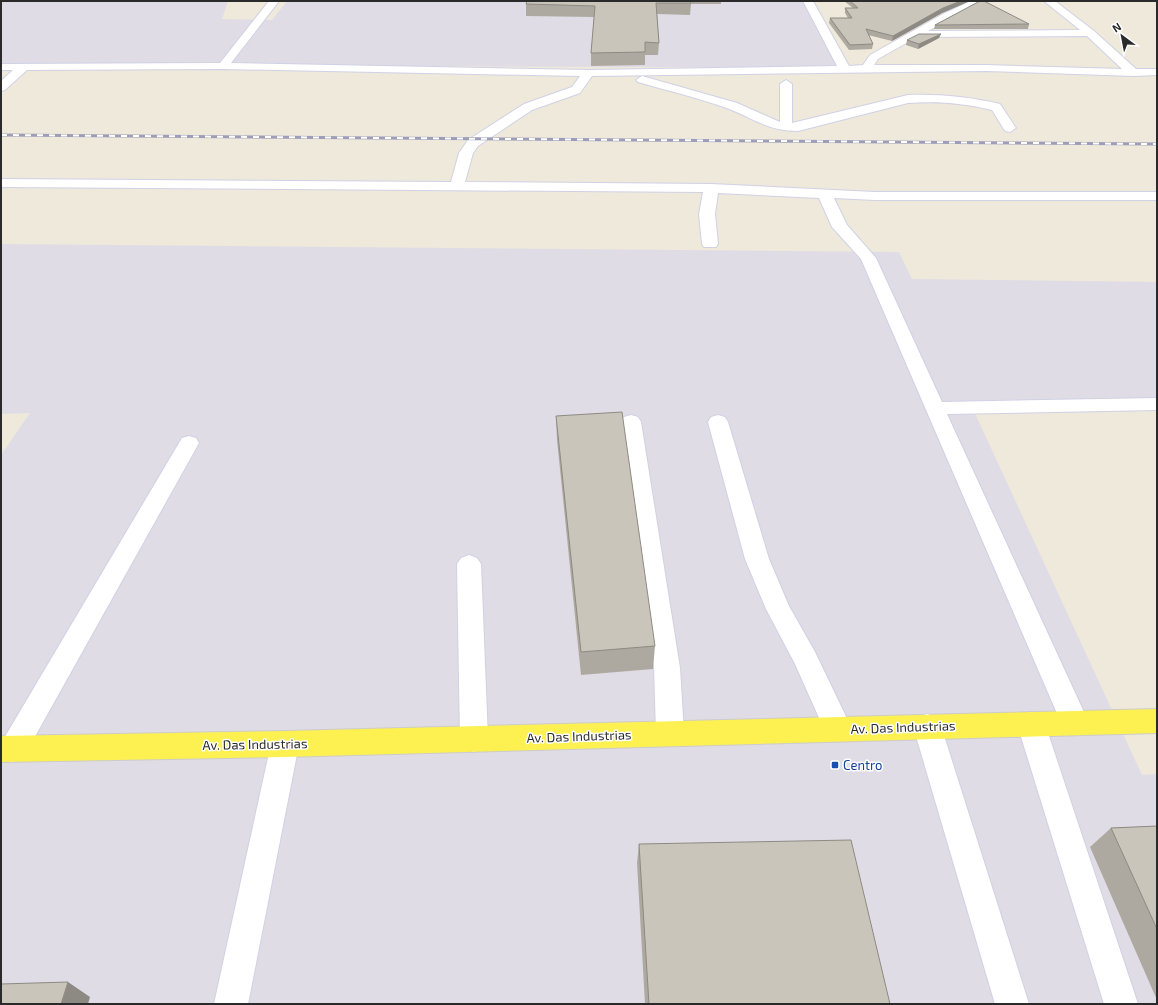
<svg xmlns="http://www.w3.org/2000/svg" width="1158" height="1005" font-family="'Exo 2',sans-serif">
  <rect width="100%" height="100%" fill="#eee9db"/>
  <g fill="#e0dce5">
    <polygon points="1,1 228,1 222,19 272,20 287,1 810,1 845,68 1,64"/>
    <polygon points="1,244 899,252 912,279 1157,282 1157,405 973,409 1142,775 1157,774 1157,1004 1,1004 1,455 30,413 1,414"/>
  </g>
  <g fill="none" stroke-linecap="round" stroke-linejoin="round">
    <defs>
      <g id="minor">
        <path d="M269,1H279L231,63L589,70L837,66L803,1H813L849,66L863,65L870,55L943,14L971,1H984L928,31L1080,30L1044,1H1055L1094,31L1136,69H1157V75L1134,76L986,71L592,76L580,93L532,110L478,146L473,153L465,182L711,184L875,192H1157V200H875L834,198L847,225L876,258L942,402L1157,398V410L947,414L1089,723L1085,732L1075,735L1065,732L861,259L832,227L819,198L718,193L715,214L718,244L716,247H704L702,244L699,214L703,192L1,187V179L451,182L459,153L468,140L524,104L572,87L580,76L223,69L27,70L5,90L1,91V81L13,70H1V64L220,63ZM1087,36L1122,69L986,65H874L878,59L917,37Z"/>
        <path d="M642,76L737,103L780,122V84L786,80L792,84V123L908,95C939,94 970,97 1000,104L1016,128L1010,132L1005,131L992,110C964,103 936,101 908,103L798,131C768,131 755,119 729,109C700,98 668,91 638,82L636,80Z"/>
        <polygon points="631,415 638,417 641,422 680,668 684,733 680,742 670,745 660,742 656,733 654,668 621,422 624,417"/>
        <polygon points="718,415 725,417 728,422 769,559 789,606 815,652 852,729 848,738 838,741 828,738 795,664 766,609 745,559 708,422 711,417"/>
        <polygon points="189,436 196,438 199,443 23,758 13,762 3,758 1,745 3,740 179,443 182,438"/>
        <polygon points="469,555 477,558 481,564 488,739 484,748 474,752 464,748 460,739 457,564 461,558"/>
        <polygon points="1031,712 1041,715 1045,724 1138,1004 1104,1004 1017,724 1021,715"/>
        <polygon points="927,714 937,717 941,726 1029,1004 995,1004 913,726 917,717"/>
        <polygon points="285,731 295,735 299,744 248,1004 214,1004 271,744 275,735"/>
      </g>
      <polygon id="major" points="1157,709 1157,733 285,757 1,762 1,736 285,731"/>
    </defs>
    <use href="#minor" stroke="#d0d1e5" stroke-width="2"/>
    <use href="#major" stroke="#ccc" stroke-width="2"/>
    <use href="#minor" fill="#fff" fill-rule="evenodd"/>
    <use href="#major" fill="#fdf151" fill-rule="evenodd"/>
    <defs>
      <polyline id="rail" points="1,135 1157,144"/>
    </defs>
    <use href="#rail" stroke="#9e9db7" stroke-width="3"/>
    <use href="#rail" stroke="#fff" stroke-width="2" stroke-dasharray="6" stroke-linecap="butt"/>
  </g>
  <g fill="#ada9a1">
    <polygon points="527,1 721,1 721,4 691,4 690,15 657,14 659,43 658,55 645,55 645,65 591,66 591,53 594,17 526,16 526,4"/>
    <polygon points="844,1 970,1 942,13 892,41 868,35 873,44 872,49 849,50 829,23 830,18 848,18 845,13 845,8 853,8"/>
    <polygon points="1029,24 1028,29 934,29 935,25"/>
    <polygon points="939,38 918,49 906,45 907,40"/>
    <polygon points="556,416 655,646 653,669 581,675 557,440"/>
    <polygon points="1157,826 1157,1000 1090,847 1111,828"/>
    <polygon points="639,844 890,1004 645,1004 637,863"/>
  </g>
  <g fill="#8d8a83">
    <polygon points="961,1 970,1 942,13 892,41 893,36 943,8"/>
    <polygon points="941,34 939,38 918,49 919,44"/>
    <polygon points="68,982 90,997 88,1004 61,1004"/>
  </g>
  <g fill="#c9c5bb" stroke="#8d8a83">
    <polygon points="527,1 690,1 691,3 656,3 659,43 645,42 645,52 591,53 595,6 526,4"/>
    <polygon points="850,1 961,1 943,8 893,36 866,29 873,44 850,45 830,18 852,18 845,8 858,8"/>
    <polygon points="980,1 984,1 1029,24 935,25"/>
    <polygon points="919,34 941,34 919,44 907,40"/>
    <polygon points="622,412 655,646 581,652 556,416"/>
    <polygon points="1157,826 1157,929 1111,828"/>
    <polygon points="851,840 890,1004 649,1004 639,844"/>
    <polygon points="68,982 61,1004 1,1004 1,984"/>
  </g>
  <rect fill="#1a4fb4" stroke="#fff" stroke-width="1.5" x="831" y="761" width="8" height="8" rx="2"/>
  <g text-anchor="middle" stroke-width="3" stroke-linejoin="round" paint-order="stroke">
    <g font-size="13" fill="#2a2a2a" stroke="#fff">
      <text transform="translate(903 727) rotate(-2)" y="5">Av. Das Industrias</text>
      <text transform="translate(579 736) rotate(-2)" y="5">Av. Das Industrias</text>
      <text transform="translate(255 744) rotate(-1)" y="5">Av. Das Industrias</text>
    </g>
    <g font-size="13" fill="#164399" stroke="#fff" text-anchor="start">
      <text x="843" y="770">Centro</text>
    </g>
  </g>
  <rect width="1158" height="1005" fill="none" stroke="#2a2a2a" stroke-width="4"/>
  <g transform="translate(1122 36) rotate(328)" stroke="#ffffff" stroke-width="3" paint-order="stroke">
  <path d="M0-3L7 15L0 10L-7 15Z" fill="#2a2a2a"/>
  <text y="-6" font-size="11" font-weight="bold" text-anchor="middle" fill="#2a2a2a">N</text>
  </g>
</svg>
